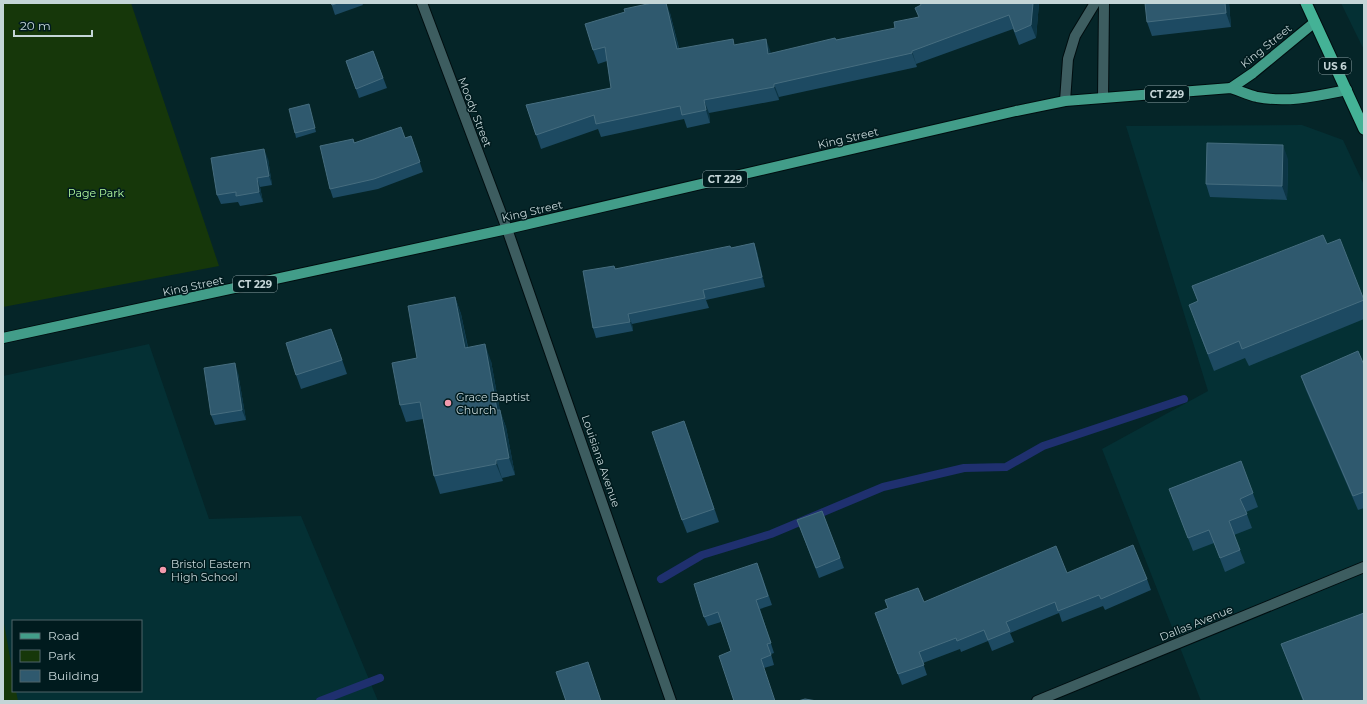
<svg xmlns="http://www.w3.org/2000/svg" width="1367" height="704" font-family="Montserrat,sans-serif">
  <rect width="100%" height="100%" fill="#052528"/>
  <g fill="#043034" fill-rule="evenodd">
    <polygon points="1341,3 1364,3 1364,50"/>
    <polygon points="1302,125 1343,140 1364,185 1364,701 1201,701 1102,449 1208,391 1126,126"/>
    <path d="M149,344L209,519L301,516L378,701H3V376ZM13,621H141V691H13Z"/>
  </g>
  <g fill="#16370a">
    <polygon points="3,3 131,3 219,266 3,307"/>
    <polygon points="3,618 13,674 13,691 16,691 18,701 3,701"/>
  </g>
  <g fill="none" stroke-linecap="round" stroke-linejoin="round">
    <g stroke="#1f306f" stroke-width="8">
      <polyline points="661,579 702,555 771,534 883,487 964,468 1006,467 1043,446 1184,399"/>
      <polyline points="320,701 380,678"/>
    </g>
    <defs>
      <g id="minor">
        <polyline points="422,3 507,229 671,701"/>
        <polyline points="1103,98 1104,3"/>
        <polyline points="1065,101 1068,59 1075,36 1095,3"/>
        <polyline points="1037,701 1364,567"/>
      </g>
      <g id="primary">
        <polyline points="1231,88 1253,73 1315,22"/>
        <path d="M3,338L507,229L1016,111L1065,101L1231,88C1240,91 1249,95 1257,97C1288,103 1317,96 1347,90"/>
      </g>
      <polyline id="trunk" points="1306,3 1364,129"/>
    </defs>
    <use href="#minor" stroke="#000d0f" stroke-width="12"/>
    <use href="#primary" stroke="#000d0f" stroke-width="12"/>
    <use href="#trunk" stroke="#000d0f" stroke-width="13"/>
    <use href="#minor" stroke="#3d5d60" stroke-width="10"/>
    <use href="#primary" stroke="#429d89" stroke-width="10"/>
    <use href="#trunk" stroke="#44b296" stroke-width="11"/>
  </g>
  <g fill="#1d4a62">
    <polygon points="331,3 362,3 363,5 335,15"/>
    <polygon points="1039,3 1036,38 1019,45 1013,29 916,64 917,67 779,97 779,100 709,113 710,123 687,128 684,119 601,137 598,129 541,149 526,105 611,88 607,61 598,64 593,50 625,12 670,13 679,48 735,45 771,53 836,40"/>
    <polygon points="1229,3 1231,27 1152,36 1147,22"/>
    <polygon points="373,51 387,88 359,98 346,61"/>
    <polygon points="310,109 316,132 296,138 295,133"/>
    <polygon points="411,136 423,172 378,189 333,198 330,189 353,139 355,143 405,138"/>
    <polygon points="268,159 272,185 260,187 263,202 240,206 238,202 221,204 217,195"/>
    <polygon points="1288,159 1287,200 1210,197 1206,184"/>
    <polygon points="754,243 757,252 765,287 706,300 709,308 632,324 633,331 596,338 593,328 614,266 616,269 731,248"/>
    <polygon points="1327,244 1364,300 1364,319 1249,366 1245,358 1214,371 1195,322 1198,302 1192,286"/>
    <polygon points="455,297 461,314 468,347 491,361 500,411 506,427 515,475 502,478 503,481 440,494 434,476 423,419 406,422 400,405 417,358"/>
    <polygon points="336,342 347,374 301,389 296,375"/>
    <polygon points="1364,365 1364,508 1358,510 1306,390 1301,376"/>
    <polygon points="238,373 246,420 215,425 211,415"/>
    <polygon points="689,435 719,522 687,533 682,520"/>
    <polygon points="1241,461 1258,507 1246,512 1252,528 1234,535 1245,563 1225,572 1214,543 1193,551 1169,489"/>
    <polygon points="822,511 844,568 819,578 797,520"/>
    <polygon points="761,573 772,605 760,609 774,653 771,654 774,665 764,668 731,651 721,622 708,626 704,617"/>
    <polygon points="1067,573 1147,579 1151,590 1105,610 1103,606 1062,622 1059,613 1010,633 1014,642 992,651 988,641 961,652 960,649 923,663 927,675 902,685 875,613 924,602"/>
    <polygon points="1281,644 1364,701 1303,701"/>
  </g>
  <g fill="#0c3545">
    <polygon points="666,3 670,13 682,62 677,49"/>
    <polygon points="1033,3 1039,3 1036,38 1031,25"/>
    <polygon points="1225,3 1229,3 1231,27 1226,13"/>
    <polygon points="766,39 771,53 773,67 768,54"/>
    <polygon points="912,51 916,64 917,67 912,53"/>
    <polygon points="774,84 779,97 779,100 774,87"/>
    <polygon points="704,100 709,113 710,123 706,110"/>
    <polygon points="1283,145 1288,159 1287,200 1282,186"/>
    <polygon points="264,149 268,159 272,185 269,176"/>
    <polygon points="257,178 260,187 263,202 259,192"/>
    <polygon points="754,243 757,252 765,287 762,277"/>
    <polygon points="455,297 461,314 471,365 465,348"/>
    <polygon points="628,314 632,324 633,331 630,322"/>
    <polygon points="485,344 491,361 500,411 506,427 515,475 509,458 497,410"/>
    <polygon points="235,363 238,373 246,420 242,410"/>
    <polygon points="496,460 503,481 496,464"/>
  </g>
  <g fill="#2f596e" stroke="#466d7f">
    <polygon points="331,3 338,3 332,5"/>
    <polygon points="652,3 666,3 677,49 733,39 734,45 766,39 768,54 835,38 836,40 895,28 894,22 919,17 915,8 921,5 920,3 1033,3 1031,25 1015,32 1009,15 912,51 912,53 774,84 774,87 704,100 706,110 682,115 680,106 596,124 594,115 536,135 526,105 611,88 605,47 593,50 585,24 625,12 624,9"/>
    <polygon points="1145,3 1225,3 1226,13 1147,22"/>
    <polygon points="373,51 383,78 356,89 346,61"/>
    <polygon points="309,104 315,128 295,133 289,109"/>
    <polygon points="401,127 405,138 411,136 420,162 374,179 330,189 320,146 353,139 354,143"/>
    <polygon points="1207,143 1283,145 1282,186 1206,184"/>
    <polygon points="264,149 269,176 257,178 259,192 236,196 236,192 217,195 211,158"/>
    <polygon points="1323,235 1327,244 1340,239 1364,300 1242,349 1239,341 1208,354 1189,305 1198,301 1192,286"/>
    <polygon points="754,243 762,277 703,290 705,298 628,314 630,322 593,328 583,271 614,266 615,269 730,246 731,248"/>
    <polygon points="455,297 465,348 485,344 497,410 500,410 509,458 496,460 496,464 434,476 420,402 400,405 392,363 417,358 408,306"/>
    <polygon points="331,329 342,360 296,375 286,343"/>
    <polygon points="1358,351 1364,365 1364,492 1353,496 1301,376"/>
    <polygon points="235,363 242,410 211,415 204,368"/>
    <polygon points="684,421 714,509 682,520 652,432"/>
    <polygon points="1241,461 1253,493 1240,499 1247,514 1229,521 1240,550 1220,558 1209,530 1188,538 1169,489"/>
    <polygon points="822,511 840,558 816,568 797,520"/>
    <polygon points="1133,545 1147,579 1101,599 1099,595 1058,611 1055,602 1006,622 1010,631 988,640 984,630 957,641 956,638 919,652 924,665 898,674 875,613 888,608 885,600 918,588 924,602 1056,546 1067,573"/>
    <polygon points="757,563 768,596 756,600 771,643 767,644 771,655 761,659 775,701 734,701 719,656 731,651 718,612 704,617 694,584"/>
    <polygon points="1364,613 1364,701 1304,701 1281,644"/>
    <polygon points="588,662 601,701 566,701 556,672"/>
    <polygon points="805,699 817,701 798,701"/>
  </g>
  <g fill="#f29aad" stroke="#001b1e" stroke-width="1.5">
    <circle cx="448" cy="403" r="4"/>
    <circle cx="163" cy="570" r="4"/>
  </g>
  <g text-anchor="middle" stroke-width="3" stroke-linejoin="round" paint-order="stroke">
    <g fill="#001b1e" stroke="#899da0" stroke-width="1">
      <rect x="1319" y="58" width="32" height="16" rx="3"/>
      <rect x="1145" y="86" width="44" height="16" rx="3"/>
      <rect x="703" y="171" width="44" height="16" rx="3"/>
      <rect x="233" y="276" width="44" height="16" rx="3"/>
    </g>
    <g font-size="10" font-weight="bold" fill="#c4d5d7">
      <text x="1335" y="70">US 6</text>
      <text x="1167" y="98">CT 229</text>
      <text x="725" y="183">CT 229</text>
      <text x="255" y="288">CT 229</text>
    </g>
    <g font-size="11" fill="#c4d5d7" stroke="#001b1e">
      <text transform="translate(1266 46) rotate(-39)" y="4">King Street</text>
      <text transform="translate(475 112) rotate(69)" y="4">Moody Street</text>
      <text transform="translate(848 138) rotate(-13)" y="4">King Street</text>
      <text transform="translate(532 211) rotate(-13)" y="4">King Street</text>
      <text transform="translate(193 286) rotate(-12)" y="4">King Street</text>
      <text transform="translate(601 461) rotate(71)" y="4">Louisiana Avenue</text>
      <text transform="translate(1196 623) rotate(-22)" y="4">Dallas Avenue</text>
    </g>
    <g font-size="11" fill="#b3fa9e" stroke="#001b1e">
      <text x="96" y="197">Page Park</text>
    </g>
    <g font-size="11" fill="#c4d5d7" stroke="#001b1e" text-anchor="start">
      <text x="456" y="401">Grace Baptist<tspan x="456" dy="13">Church</tspan></text>
      <text x="171" y="568">Bristol Eastern<tspan x="171" dy="13">High School</tspan></text>
    </g>
  </g>
  <rect width="1367" height="704" fill="none" stroke="#c4d5d7" stroke-width="8"/>
  <rect x="12" y="620" width="130" height="72" fill="#001b1e" stroke="#4e6568"/>
  <rect x="20" y="633" width="20" height="6" fill="#429d89" stroke="#4e6568"/>
  <text x="48" y="640" font-size="12" fill="#c4d5d7">Road</text>
  <rect x="20" y="650" width="20" height="12" fill="#16370a" stroke="#4e6568"/>
  <text x="48" y="660" font-size="12" fill="#c4d5d7">Park</text>
  <rect x="20" y="670" width="20" height="12" fill="#2f596e" stroke="#4e6568"/>
  <text x="48" y="680" font-size="12" fill="#c4d5d7">Building</text>
  <path d="M14 30v6h78v-6" fill="none" stroke="#c4d5d7" stroke-width="2"/>
  <text x="20" y="30" font-size="12" fill="#c4d5d7" stroke="#001b1e" stroke-width="3" paint-order="stroke">20 m</text>
</svg>
